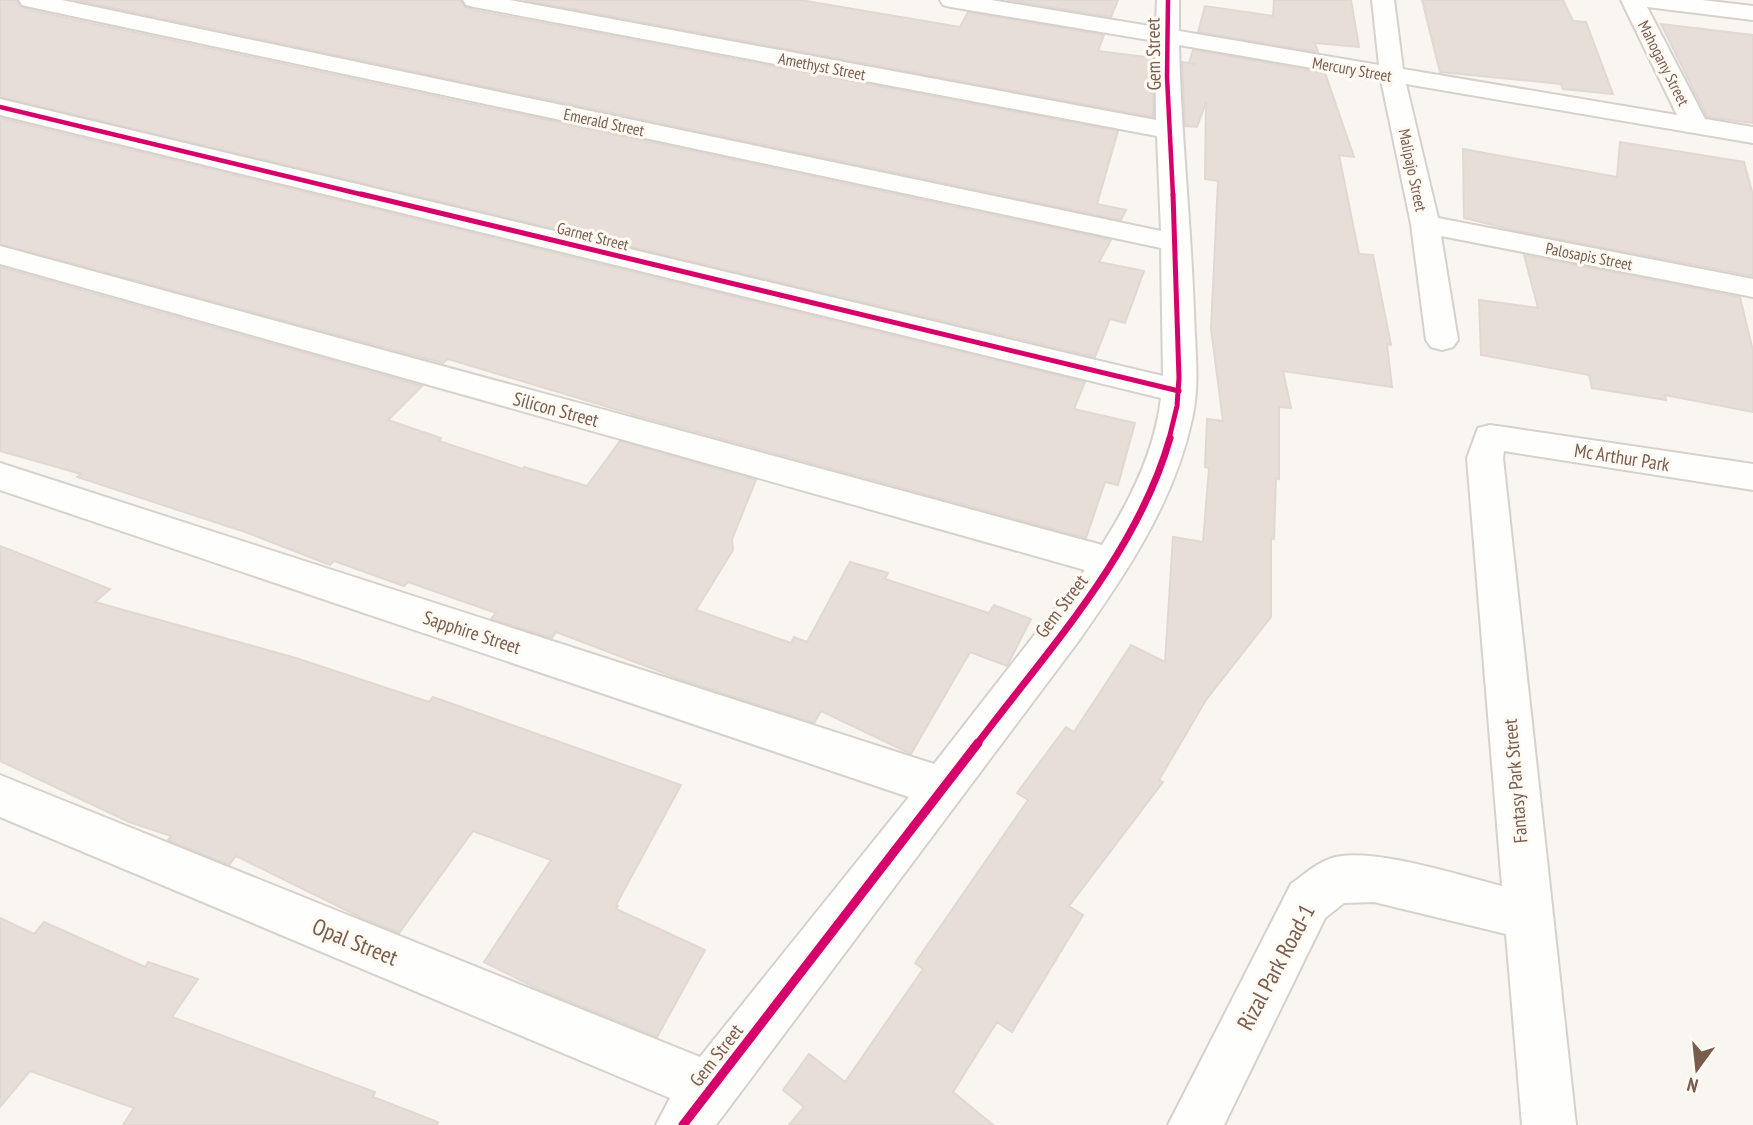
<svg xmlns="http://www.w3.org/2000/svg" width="1753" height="1125" font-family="'PT Sans Narrow',sans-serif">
  <rect width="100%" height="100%" fill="#f9f5f0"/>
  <g fill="#e6ded7" stroke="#e2d8d2" stroke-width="2">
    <polygon points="0,0 16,0 20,6 29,10 1111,240 1099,262 1144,271 1125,323 1110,319 1095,357 0,97"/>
    <polygon points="75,0 460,0 464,6 473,10 1118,131 1097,204 1126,210 1121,220"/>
    <polygon points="524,0 800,0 960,27 968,12 1104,35 1098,51 1153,58 1153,117"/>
    <polygon points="1007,0 1118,0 1111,17"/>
    <polygon points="1274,0 1351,0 1359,47 1315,43 1318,52 1198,32 1205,6 1273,16"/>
    <polygon points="1422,0 1563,0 1573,21 1586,22 1613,94 1563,89 1561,84 1440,72"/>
    <polygon points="1661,24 1753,35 1753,123 1707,117"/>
    <polygon points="1193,50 1325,73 1354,157 1339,155 1359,254 1373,255 1391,345 1387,344 1392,387 1283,371 1291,408 1279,407 1279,479 1276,478 1274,539 1271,538 1271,617 1206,700 1159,780 1163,782 1069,906 1083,915 1012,1032 997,1022 953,1092 993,1125 789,1125 804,1107 783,1090 809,1054 845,1082 923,969 915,963 1028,800 1017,793 1066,727 1074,732 1131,645 1165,662 1173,537 1203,542 1209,468 1205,467 1207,419 1223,421 1211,329 1218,181 1205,179 1206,102 1197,127 1185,126 1182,62 1195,64 1189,63"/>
    <polygon points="0,118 1085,382 1074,409 1135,423 1118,485 1105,482 1086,538 638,416 448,359 443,363 0,244"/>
    <polygon points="1620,142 1744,162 1753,195 1753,276 1517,231 1464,218 1463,149 1617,177"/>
    <polygon points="1524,255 1740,297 1753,351 1753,412 1665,395 1666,400 1592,388 1589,375 1481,355 1479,300 1538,308"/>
    <polygon points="0,267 422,386 388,420 441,438 439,441 523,469 524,467 587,486 620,441 756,480 732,539 733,550 696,610 791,643 794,637 807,642 850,562 888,573 885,579 989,613 994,605 1031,619 1007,666 970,652 911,754 821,711 814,723 685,681 556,632 552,638 491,619 496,613 408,582 404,586 334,561 330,565 248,533 77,477 81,474 0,451"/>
    <polygon points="0,546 110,589 95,602 296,658 429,702 433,697 681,785 616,905 618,906 616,909 705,950 657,1037 536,988 484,962 551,860 473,831 399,933 362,918 236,856 229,865 168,840 171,836 129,822 0,761"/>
    <polygon points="0,918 34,934 44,922 145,967 148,962 198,979 172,1017 375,1092 373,1097 438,1122 437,1125 123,1125 134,1108 30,1071 0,1107"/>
  </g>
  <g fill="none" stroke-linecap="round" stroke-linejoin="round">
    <defs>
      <g id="minor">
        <path d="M19,0H62L1161,231L1157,136L474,7L466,5L463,0H510L1156,120L1155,41L951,7L943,5L940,0H991L1156,27L1157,0H1179V31L1379,65L1372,0H1394L1403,69L1677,115L1621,0H1702L1753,6V20L1647,7L1705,119L1753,127V143L1406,84L1438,218L1753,279V297L1441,236L1458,340L1453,347L1442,350L1431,347L1426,340L1411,224L1381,80L1179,45C1181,135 1191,223 1194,313C1195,348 1200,385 1192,419C1174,503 1126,574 1077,643L716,1125H656L670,1098L0,817V775L700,1057L909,797L0,490V463L934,764L1085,570L0,264V246L1102,545C1130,501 1155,451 1161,398L0,115V99L1163,376L1161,248L30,7L22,5Z"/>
        <path d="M1490,425L1753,464V490L1504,451L1503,458L1576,1125H1522L1506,934L1374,902L1344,903L1325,918L1224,1125H1168L1291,884C1304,875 1316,863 1332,858C1370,846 1461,876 1502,886L1467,458L1478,428Z"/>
      </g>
    </defs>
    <use href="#minor" stroke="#d7d1cb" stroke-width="4"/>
    <use href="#minor" fill="#fefefd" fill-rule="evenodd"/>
    <defs>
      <g id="cycleway-far3">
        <polyline points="1168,0 1167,77 1173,196"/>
        <polyline points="0,107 368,196"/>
      </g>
      <g id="cycleway-far2">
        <polyline points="361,194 1179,391"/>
        <polyline points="1169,439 1177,406 1179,378 1173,194"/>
      </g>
      <path id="cycleway-far1" d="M977,744C1048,650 1137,554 1170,438"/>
      <polyline id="cycleway" points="683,1125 978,743"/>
    </defs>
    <use href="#cycleway-far3" stroke="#fffaf3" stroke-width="7"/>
    <use href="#cycleway-far2" stroke="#fffaf3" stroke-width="9"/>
    <use href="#cycleway-far1" stroke="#fffaf3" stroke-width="11"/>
    <use href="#cycleway" stroke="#fffaf3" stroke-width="13"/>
    <use href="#cycleway-far3" stroke="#d6006c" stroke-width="4.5"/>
    <use href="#cycleway-far2" stroke="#d6006c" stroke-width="5"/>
    <use href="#cycleway-far1" stroke="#d6006c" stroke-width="7"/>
    <use href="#cycleway" stroke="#d6006c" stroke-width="9"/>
  </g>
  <g text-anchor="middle" stroke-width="6" stroke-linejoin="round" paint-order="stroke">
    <g font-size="16" fill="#7a5c4d" stroke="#fffaf3">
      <text transform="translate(1664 63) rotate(63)" y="6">Mahogany Street</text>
      <text transform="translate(822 66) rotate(11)" y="6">Amethyst Street</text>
      <text transform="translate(1352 69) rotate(10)" y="6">Mercury Street</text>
      <text transform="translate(604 122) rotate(12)" y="6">Emerald Street</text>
      <text transform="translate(1413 170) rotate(78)" y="6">Malipajo Street</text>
      <text transform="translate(593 236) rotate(14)" y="6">Garnet Street</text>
      <text transform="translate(1589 256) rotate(11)" y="6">Palosapis Street</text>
    </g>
    <g font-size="19" fill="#7a5c4d" stroke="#fffaf3">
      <text transform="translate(1153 54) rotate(-91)" y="7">Gem Street</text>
      <text transform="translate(556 409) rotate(15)" y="7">Silicon Street</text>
      <text transform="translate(1622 457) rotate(9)" y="7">Mc Arthur Park</text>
      <text transform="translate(1061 606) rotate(-53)" y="7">Gem Street</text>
      <text transform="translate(472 632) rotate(18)" y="7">Sapphire Street</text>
      <text transform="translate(1515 781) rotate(-95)" y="7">Fantasy Park Street</text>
      <text transform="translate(716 1055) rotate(-52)" y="7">Gem Street</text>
    </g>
    <g font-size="23" fill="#7a5c4d" stroke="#fffaf3">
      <text transform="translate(355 942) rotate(22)" y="8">Opal Street</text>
      <text transform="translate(1276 967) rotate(-62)" y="8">Rizal Park Road-1</text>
    </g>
  </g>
  <g transform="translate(1697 1069) rotate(195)" stroke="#fffaf3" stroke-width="5" paint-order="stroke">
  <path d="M0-5L12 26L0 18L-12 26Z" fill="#7a5c4d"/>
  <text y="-10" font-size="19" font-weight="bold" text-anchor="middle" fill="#7a5c4d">N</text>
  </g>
</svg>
